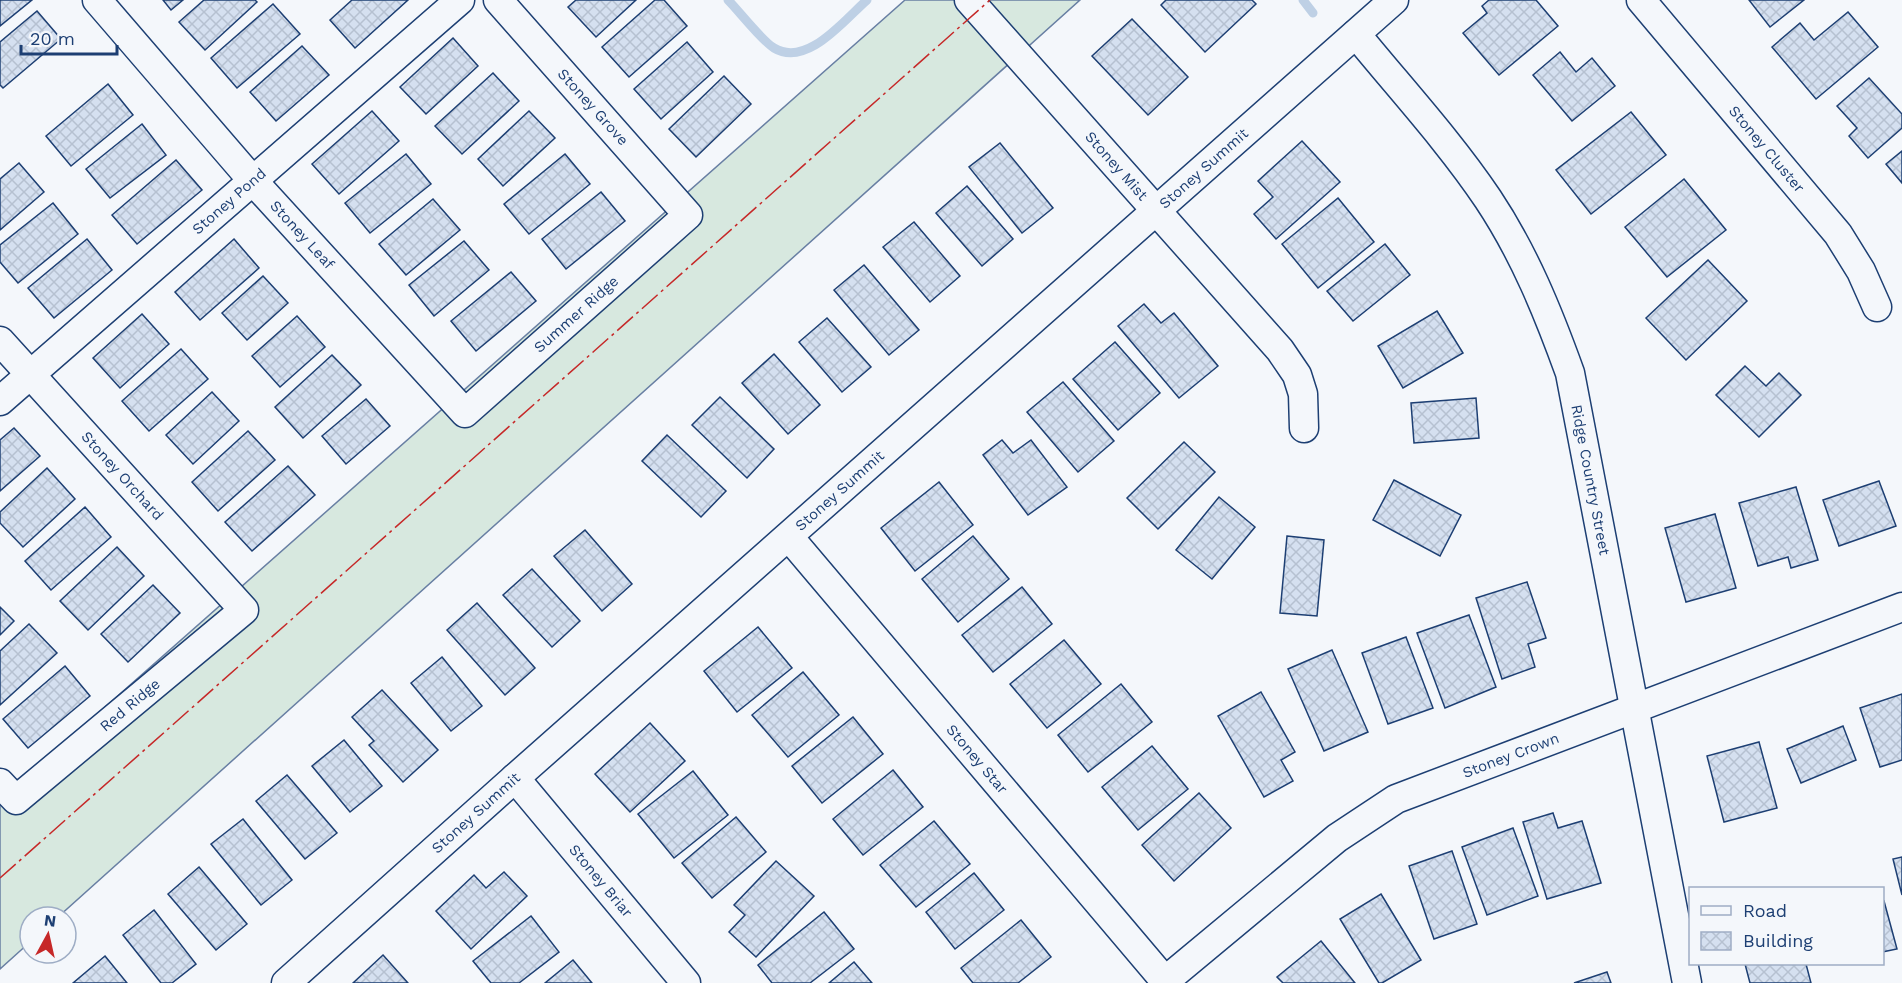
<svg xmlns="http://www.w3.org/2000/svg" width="1902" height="983" font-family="'Work Sans',sans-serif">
  <defs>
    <pattern id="building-cross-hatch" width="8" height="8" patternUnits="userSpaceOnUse" patternTransform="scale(1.5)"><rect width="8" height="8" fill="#d5e0f0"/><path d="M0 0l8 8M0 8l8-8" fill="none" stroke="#b6c1d1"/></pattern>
  </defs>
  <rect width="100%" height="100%" fill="#f4f7fb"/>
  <polygon fill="#d7e8df" stroke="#687fa3" stroke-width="1.5" points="905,0 1080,0 58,917 30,917 30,942 0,969 0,800"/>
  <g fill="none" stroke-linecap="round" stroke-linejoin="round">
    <g stroke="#bed0e5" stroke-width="9">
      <path d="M728,0C739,11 762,41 774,48C807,68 844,20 867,0"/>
      <polyline points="1303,0 1313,13"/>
    </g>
  </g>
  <g fill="url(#building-cross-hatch)" stroke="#1d3f73" stroke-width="1.5">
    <polygon points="0,0 32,0 0,26"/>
    <polygon points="163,0 183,0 171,10"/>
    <polygon points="204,0 255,0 257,2 205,50 179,22"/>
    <polygon points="352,0 408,0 355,48 330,20"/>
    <polygon points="576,0 636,0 596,37 568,7"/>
    <polygon points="655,0 664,0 687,26 629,77 602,47"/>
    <polygon points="1166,0 1252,0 1256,4 1205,52 1161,5"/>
    <polygon points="1489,0 1536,0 1558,26 1499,75 1463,33 1487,13 1482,6"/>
    <polygon points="1749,0 1804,0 1770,27"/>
    <polygon points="273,4 300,34 237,88 211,58"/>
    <polygon points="37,11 61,39 3,88 0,85 0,42"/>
    <polygon points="1848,12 1878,47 1816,99 1772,47 1800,23 1814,40"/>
    <polygon points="1132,19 1188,77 1148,115 1092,56"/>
    <polygon points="453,38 478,66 426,114 400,87"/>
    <polygon points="687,42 713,72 661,119 634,89"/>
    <polygon points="302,46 329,75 276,121 250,92"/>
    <polygon points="1560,52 1576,72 1592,58 1615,86 1572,121 1533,75"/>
    <polygon points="493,73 519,101 462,154 435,126"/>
    <polygon points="724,76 751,104 696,157 669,129"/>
    <polygon points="1869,78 1902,114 1902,128 1868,158 1849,136 1857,128 1837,106"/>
    <polygon points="108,84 133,115 71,166 46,136"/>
    <polygon points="372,111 399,141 339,194 312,164"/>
    <polygon points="529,111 555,138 503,186 478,159"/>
    <polygon points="1631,112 1666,155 1591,214 1556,170"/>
    <polygon points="142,124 166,155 110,198 86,169"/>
    <polygon points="1302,141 1340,182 1276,239 1254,214 1273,197 1258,181"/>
    <polygon points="1000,143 1053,208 1022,233 969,167"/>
    <polygon points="1902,151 1902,183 1886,164"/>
    <polygon points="406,154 431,184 370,233 345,203"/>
    <polygon points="565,154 590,184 529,234 504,204"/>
    <polygon points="176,160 202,190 137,244 112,215"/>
    <polygon points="19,163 44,192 0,230 0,179"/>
    <polygon points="1684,179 1726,230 1667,277 1625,227"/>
    <polygon points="967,186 1013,239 982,266 936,213"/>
    <polygon points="601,192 625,221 566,269 542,239"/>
    <polygon points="1338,198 1374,242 1318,288 1282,244"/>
    <polygon points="433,199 460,230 406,275 379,244"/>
    <polygon points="53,203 78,234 18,283 0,262 0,245"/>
    <polygon points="914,222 960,276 930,302 883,247"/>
    <polygon points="87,239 112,270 54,318 28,288"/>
    <polygon points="234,239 259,268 200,320 175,292"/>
    <polygon points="464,241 489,270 434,316 409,285"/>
    <polygon points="1385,244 1410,275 1353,321 1327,291"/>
    <polygon points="1708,260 1747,301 1686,360 1646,318"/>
    <polygon points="864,265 919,330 889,355 834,290"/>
    <polygon points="511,272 536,301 476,351 451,321"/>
    <polygon points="263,276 288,303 247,340 222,313"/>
    <polygon points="1144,304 1161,323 1174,313 1218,366 1179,398 1118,326"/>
    <polygon points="1437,311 1463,353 1403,388 1378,346"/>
    <polygon points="142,314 169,344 120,388 93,358"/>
    <polygon points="297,316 325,347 280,387 252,356"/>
    <polygon points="827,318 871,367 842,392 799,342"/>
    <polygon points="1115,342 1160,393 1118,430 1073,379"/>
    <polygon points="181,349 208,379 149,431 122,401"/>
    <polygon points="774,354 820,405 788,434 742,383"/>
    <polygon points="332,355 361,385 303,438 275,407"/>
    <polygon points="1745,366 1766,386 1779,373 1801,395 1759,437 1716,395"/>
    <polygon points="1063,382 1114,441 1078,472 1027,412"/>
    <polygon points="212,392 239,421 193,464 166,435"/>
    <polygon points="720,397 774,449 747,478 692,425"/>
    <polygon points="1476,398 1479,438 1414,443 1411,403"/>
    <polygon points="366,399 390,426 346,464 322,436"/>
    <polygon points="14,428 40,456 0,491 0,440"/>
    <polygon points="248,431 275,460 218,511 192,482"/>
    <polygon points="667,435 726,491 701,517 642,461"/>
    <polygon points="1002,440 1013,453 1031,440 1067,487 1028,515 983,455"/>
    <polygon points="1184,442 1215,472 1158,529 1127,498"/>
    <polygon points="288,466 315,495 252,551 225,522"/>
    <polygon points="47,468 75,499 23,547 0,523 0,512"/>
    <polygon points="1394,480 1461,515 1440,556 1373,520"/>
    <polygon points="1879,481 1896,526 1839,546 1823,500"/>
    <polygon points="939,482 973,525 915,571 881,528"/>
    <polygon points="1796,487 1818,560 1791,568 1788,557 1758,566 1739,503"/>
    <polygon points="1219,497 1255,527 1212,579 1176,550"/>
    <polygon points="85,507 111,537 51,590 25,561"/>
    <polygon points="1715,514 1736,588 1686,602 1665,528"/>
    <polygon points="585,530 632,584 602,611 554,556"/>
    <polygon points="973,536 1009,579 958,622 922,579"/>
    <polygon points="1287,536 1324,540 1317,616 1280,613"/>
    <polygon points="117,547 144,576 88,630 60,601"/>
    <polygon points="532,569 580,621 552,647 503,595"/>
    <polygon points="1527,582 1546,638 1528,644 1535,667 1502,679 1476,598"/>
    <polygon points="153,585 180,613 128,662 101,634"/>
    <polygon points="1022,587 1052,624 993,672 962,635"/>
    <polygon points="477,603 535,668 505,695 447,630"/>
    <polygon points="0,607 14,621 0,635"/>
    <polygon points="1469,615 1496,687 1445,708 1417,633"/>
    <polygon points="29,624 57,653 0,705 0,651"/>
    <polygon points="758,627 792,668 737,712 704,671"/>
    <polygon points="1406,637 1433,708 1388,724 1362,653"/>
    <polygon points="1064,640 1101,684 1047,728 1010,684"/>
    <polygon points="1332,650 1368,732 1324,751 1288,669"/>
    <polygon points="442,657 482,706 451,731 411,683"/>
    <polygon points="65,666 90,696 28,748 3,719"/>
    <polygon points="803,672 839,715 788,757 752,715"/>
    <polygon points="1121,684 1152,722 1088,772 1058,735"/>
    <polygon points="382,690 438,750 403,782 369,745 374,741 352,717"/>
    <polygon points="1261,692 1295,752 1281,760 1293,781 1264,797 1218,716"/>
    <polygon points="1902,694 1902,760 1880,767 1860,708"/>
    <polygon points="853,717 883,754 822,803 792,766"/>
    <polygon points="650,723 685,761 630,812 595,774"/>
    <polygon points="1843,726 1856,760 1801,783 1787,749"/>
    <polygon points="344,740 382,786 350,812 312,766"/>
    <polygon points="1759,742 1777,808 1724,822 1707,756"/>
    <polygon points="1152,746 1188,789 1138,830 1102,787"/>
    <polygon points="893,770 923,807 863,855 833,819"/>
    <polygon points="693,771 728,815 674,858 638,814"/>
    <polygon points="287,775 337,833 305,859 256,801"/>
    <polygon points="1199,793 1231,828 1174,881 1142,845"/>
    <polygon points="1553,813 1558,828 1582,821 1601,883 1547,899 1523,822"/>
    <polygon points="736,817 766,852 712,898 682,863"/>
    <polygon points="243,819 292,880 261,905 211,844"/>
    <polygon points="934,821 970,864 916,907 880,865"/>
    <polygon points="1513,828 1538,896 1487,915 1462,847"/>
    <polygon points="1452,851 1477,924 1434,939 1409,866"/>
    <polygon points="1902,857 1902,895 1893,859"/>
    <polygon points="776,861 814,896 756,957 729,932 745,915 734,905"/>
    <polygon points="199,867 247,924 216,950 168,894"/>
    <polygon points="504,872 527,896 471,949 436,911 474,875 486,888"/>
    <polygon points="974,873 1004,910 955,949 926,912"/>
    <polygon points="1381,894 1421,960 1382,983 1379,983 1340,919"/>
    <polygon points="1884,901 1897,949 1882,952 1882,902"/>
    <polygon points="154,910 196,964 172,983 161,983 123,935"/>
    <polygon points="824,912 854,949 810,983 772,983 758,965"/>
    <polygon points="531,916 559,952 519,983 491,983 473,961"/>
    <polygon points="1021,920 1051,957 1018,983 973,983 961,968"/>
    <polygon points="1321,941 1355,983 1283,983 1277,977"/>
    <polygon points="383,955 408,983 353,983"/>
    <polygon points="105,956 127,983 73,983"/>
    <polygon points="573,960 592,983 545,983"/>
    <polygon points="854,962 872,983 829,983"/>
    <polygon points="1745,964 1806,964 1811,983 1750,983"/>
    <polygon points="1607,972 1611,983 1574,983"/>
  </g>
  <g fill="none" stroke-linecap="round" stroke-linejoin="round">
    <defs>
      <g id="minor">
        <path id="s1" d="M97,0L253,181L465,413L688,215L498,0"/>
        <path id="s2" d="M969,0L1280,350L1297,375L1303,394L1304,428"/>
        <path id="s3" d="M1641,0L1838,234L1861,271L1877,307"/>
        <path id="s4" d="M1356,34C1400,88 1449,141 1488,199C1524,253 1548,312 1570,373L1687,983"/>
        <path id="s5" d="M0,341L244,610L16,800L0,783"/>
        <path id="s6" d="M0,401L460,0"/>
        <path id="s7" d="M789,537L1165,981L1337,838L1396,799L1902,607"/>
        <path id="s8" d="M515,778L686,983"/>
        <path id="s9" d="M286,983L515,778L1394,0"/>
      </g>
    </defs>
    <use href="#minor" stroke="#1d3f73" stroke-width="31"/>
    <use href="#minor" stroke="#f4f7fb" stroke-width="28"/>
    <polyline stroke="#c62828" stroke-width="1.5" stroke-dasharray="21 4.5 3 4.5" stroke-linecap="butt" points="0,878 990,0"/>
  </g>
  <g text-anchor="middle" stroke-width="4.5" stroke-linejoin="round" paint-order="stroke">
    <g font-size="15" fill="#1d3f73" stroke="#f4f7fb">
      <text transform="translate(593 107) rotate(48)" y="5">Stoney Grove</text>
      <text dy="5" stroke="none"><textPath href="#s3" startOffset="195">Stoney Cluster</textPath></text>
      <text dy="5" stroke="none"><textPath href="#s2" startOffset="222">Stoney Mist</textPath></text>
      <text dy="5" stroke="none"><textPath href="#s9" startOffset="1227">Stoney Summit</textPath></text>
      <text dy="5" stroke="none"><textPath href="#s6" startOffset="304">Stoney Pond</textPath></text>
      <text dy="5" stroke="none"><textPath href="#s1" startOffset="312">Stoney Leaf</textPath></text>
      <text dy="5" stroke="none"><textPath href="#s1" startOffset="702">Summer Ridge</textPath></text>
      <text dy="5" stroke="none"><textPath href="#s5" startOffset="182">Stoney Orchard</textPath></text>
      <text dy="5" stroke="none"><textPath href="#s4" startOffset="513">Ridge Country Street</textPath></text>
      <text dy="5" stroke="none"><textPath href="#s9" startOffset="741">Stoney Summit</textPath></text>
      <text transform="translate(130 705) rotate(-40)" y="5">Red Ridge</text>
      <text dy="5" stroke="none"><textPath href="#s7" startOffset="999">Stoney Crown</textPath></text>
      <text dy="5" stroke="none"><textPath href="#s7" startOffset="291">Stoney Star</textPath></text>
      <text dy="5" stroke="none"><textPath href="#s9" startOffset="255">Stoney Summit</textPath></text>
      <text dy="5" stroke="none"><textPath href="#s8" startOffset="134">Stoney Briar</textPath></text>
    </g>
  </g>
  <rect x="1689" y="887" width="195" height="78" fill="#f4f7fb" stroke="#9eadc5" stroke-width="1.5"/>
  <rect x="1701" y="906" width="30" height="9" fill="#f4f7fb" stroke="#9eadc5" stroke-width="1.5"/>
  <text x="1743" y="917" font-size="18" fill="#1d3f73">Road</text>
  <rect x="1701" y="932" width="30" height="18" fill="url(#building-cross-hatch)" stroke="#9eadc5" stroke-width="1.5"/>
  <text x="1743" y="947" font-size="18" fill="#1d3f73">Building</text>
  <g transform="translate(48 935) rotate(8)"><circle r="28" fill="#f4f7fb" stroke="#9eadc5" stroke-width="1.5"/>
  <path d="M0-4.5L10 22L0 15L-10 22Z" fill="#c62828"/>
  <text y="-9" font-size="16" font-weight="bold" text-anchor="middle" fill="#1d3f73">N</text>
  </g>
  <path d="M21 45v9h96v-9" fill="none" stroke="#1d3f73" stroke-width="3"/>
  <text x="30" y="45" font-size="18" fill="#1d3f73" stroke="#f4f7fb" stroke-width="4.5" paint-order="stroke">20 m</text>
</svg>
